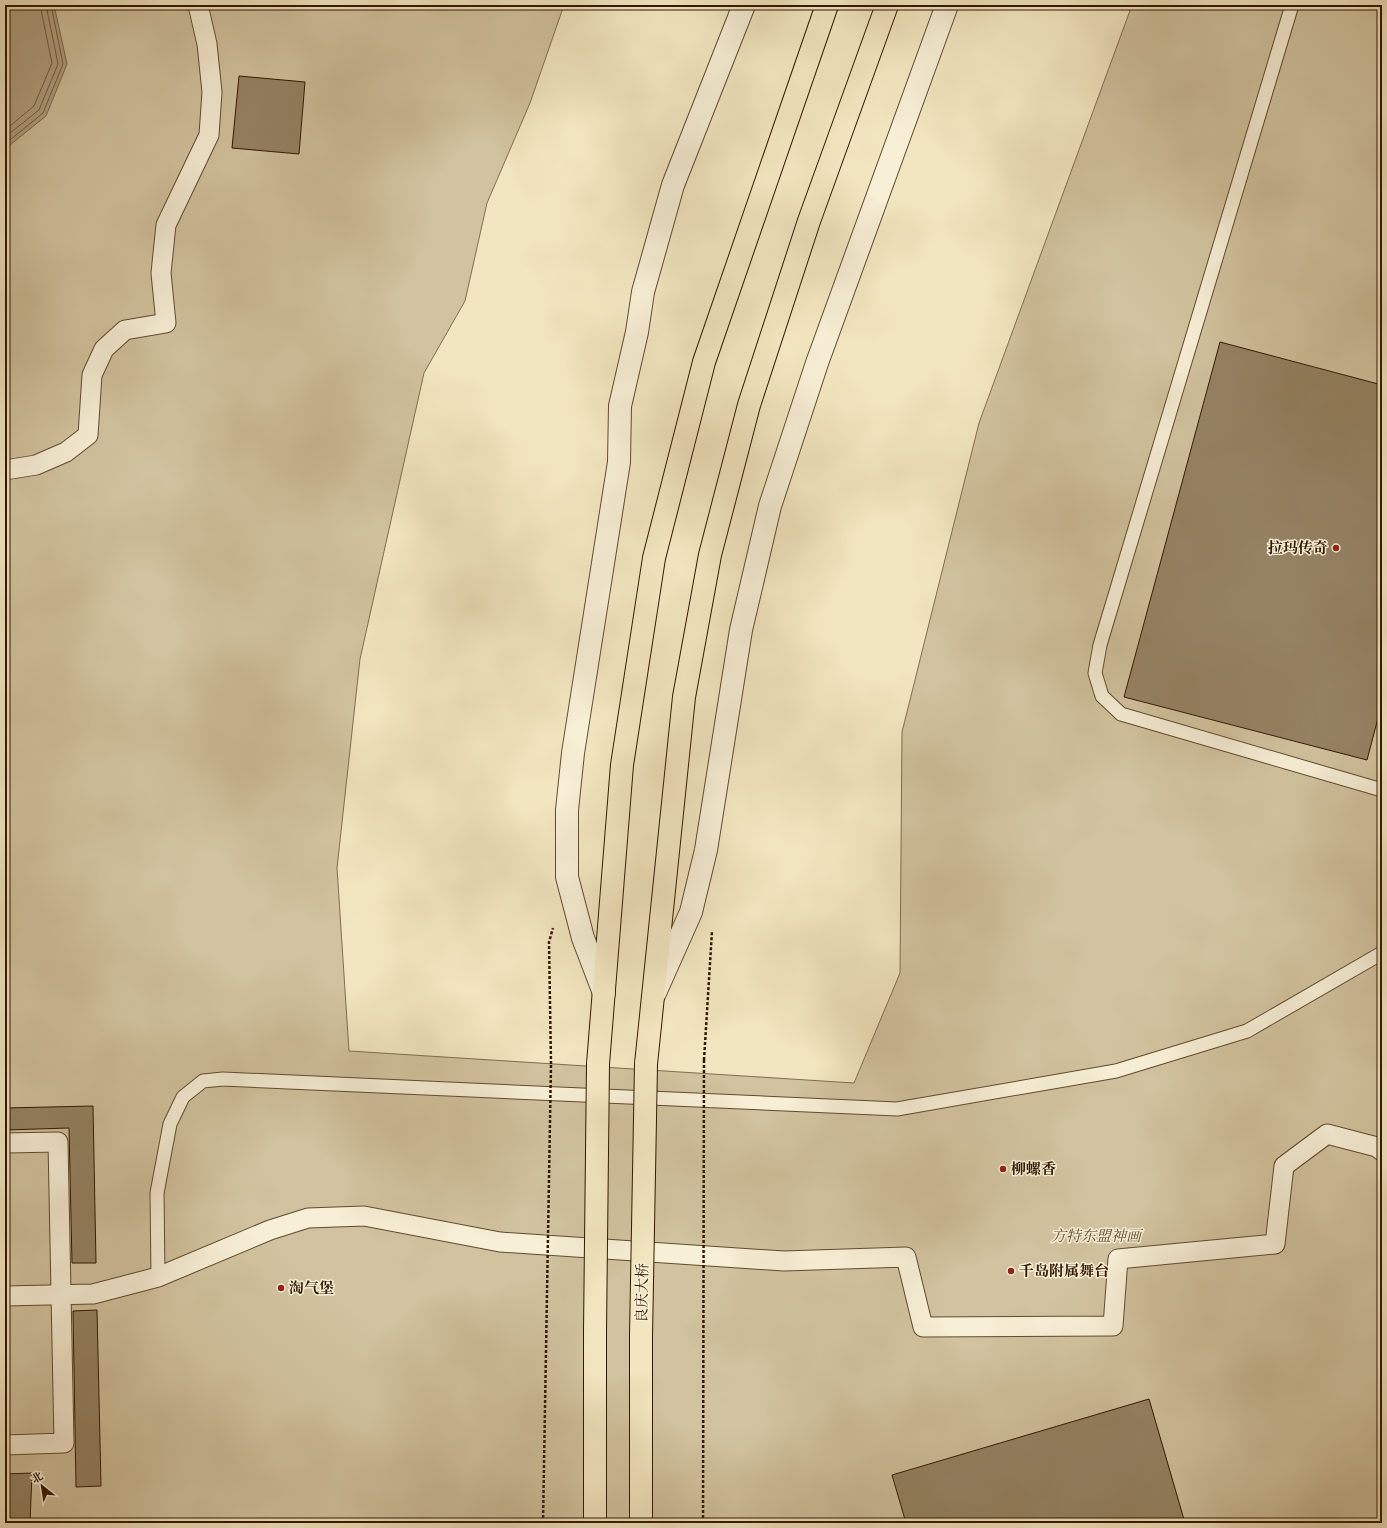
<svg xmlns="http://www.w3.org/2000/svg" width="1387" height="1528" font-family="'Gentium Book Plus','Noto Serif SC',serif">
  <rect width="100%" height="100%" fill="#f2e6c0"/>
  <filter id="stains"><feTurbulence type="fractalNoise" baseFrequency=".005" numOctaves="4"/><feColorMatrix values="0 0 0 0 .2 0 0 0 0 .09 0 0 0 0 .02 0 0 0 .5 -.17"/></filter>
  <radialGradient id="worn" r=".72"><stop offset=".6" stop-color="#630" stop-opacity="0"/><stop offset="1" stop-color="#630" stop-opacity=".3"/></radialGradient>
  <polygon fill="#d1c39f" stroke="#816d50" points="5,5 564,5 530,103 487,203 465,301 424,373 360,659 337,868 349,1051 854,1083 900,973 902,732 979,423 1132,5 1382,5 1382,1523 5,1523"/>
  <polygon fill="#b0a07f" stroke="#7d694c" points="5,5 54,5 67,64 46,116 5,149"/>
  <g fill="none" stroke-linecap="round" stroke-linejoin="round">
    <g stroke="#705c40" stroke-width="1">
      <polyline points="5,130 34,106 52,63 40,5"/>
      <polyline points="5,137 39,110 58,64 46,5"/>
      <polyline points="5,144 43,113 63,64 51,5"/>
    </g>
  </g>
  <g fill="#958364" stroke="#311700">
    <polygon points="239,76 305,82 299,154 232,148"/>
    <polygon points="1220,342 1382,385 1382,703 1367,760 1124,697"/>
    <polygon points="93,1106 96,1263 72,1263 69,1128 5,1130 5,1108"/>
    <polygon points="97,1310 101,1486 76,1487 73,1311"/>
    <polygon points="1149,1399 1185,1523 906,1523 892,1475"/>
    <polygon points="32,1473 30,1523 5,1523 5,1474"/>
  </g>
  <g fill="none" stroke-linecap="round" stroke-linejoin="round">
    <defs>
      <g id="service">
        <polyline points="1292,5 1100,645 1095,673 1102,696 1121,714 1382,790"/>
        <polyline points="158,1277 157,1193 170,1124 183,1097 203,1081 223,1079 897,1109 1116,1071 1247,1031 1382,953"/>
      </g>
      <g id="pedestrian">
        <polyline points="5,470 36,465 66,452 88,435 92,375 104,349 125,330 166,323 161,273 166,225 209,135 212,92 207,44 198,5"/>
        <polyline points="5,1143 58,1142 64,1443 5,1445"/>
        <polyline points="5,1296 93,1294 158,1277 270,1230 308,1218 364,1216 500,1242 784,1261 906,1257 923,1327 1113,1326 1118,1259 1275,1244 1284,1166 1327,1134 1377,1147 1382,1151"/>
      </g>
      <g id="minor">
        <polyline points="604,993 583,938 567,877 567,810 573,753 619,462 620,406 637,332 643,292 673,185 744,5"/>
        <polyline points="655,993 691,912 706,850 741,630 770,506 817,363 947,5"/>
      </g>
      <g id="primary">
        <polyline points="598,1064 622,765 654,558 704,362 827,5"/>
        <polyline points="646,1064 684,697 710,555 749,405 809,221 887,5"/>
      </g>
    </defs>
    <use href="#service" stroke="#614b30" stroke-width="15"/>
    <use href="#pedestrian" stroke="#614b30" stroke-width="21"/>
    <use href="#minor" stroke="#614b30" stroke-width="24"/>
    <use href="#primary" stroke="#311700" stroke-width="24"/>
    <g stroke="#311700" stroke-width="2.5" stroke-dasharray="3 2" stroke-linecap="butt">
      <polyline points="704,1060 712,931"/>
      <polyline points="551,1064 549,942 553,928"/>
    </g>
    <use href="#service" stroke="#f7efd6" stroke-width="13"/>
    <use href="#pedestrian" stroke="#f7efd6" stroke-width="19"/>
    <use href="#minor" stroke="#f7efd6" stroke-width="22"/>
    <use href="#primary" stroke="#f2e6c0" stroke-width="22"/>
    <defs>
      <g id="primary-bridge">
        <polyline points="595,1523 595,1331 598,1064"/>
        <polyline points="641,1523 641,1336 646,1064"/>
      </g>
    </defs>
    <use href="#primary-bridge" stroke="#311700" stroke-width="24" stroke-linecap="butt"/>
    <g stroke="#311700" stroke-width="2.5" stroke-dasharray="3 2" stroke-linecap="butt">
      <polyline points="543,1523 551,1064"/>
      <polyline points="703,1523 704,1060"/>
    </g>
    <use href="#primary-bridge" stroke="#f2e6c0" stroke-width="22"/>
  </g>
  <g fill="#8f2418" stroke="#f7efd6" stroke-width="1.5">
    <circle cx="1336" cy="548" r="4"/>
    <circle cx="1003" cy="1169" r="4"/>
    <circle cx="1011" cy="1271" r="4"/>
    <circle cx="281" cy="1288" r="4"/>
  </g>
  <g text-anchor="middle" stroke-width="3" stroke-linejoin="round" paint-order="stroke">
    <g font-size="15" font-weight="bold" fill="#311700" stroke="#f7efd6" text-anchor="start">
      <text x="1328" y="553" text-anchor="end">拉玛传奇</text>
      <text x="1011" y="1174">柳螺香</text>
      <text x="1019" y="1276">千岛附属舞台</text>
      <text x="289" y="1293">淘气堡</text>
    </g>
    <g font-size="15" font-style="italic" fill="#614b30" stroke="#f7efd6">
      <text x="1096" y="1241">方特东盟神画</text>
    </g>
    <g font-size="15" fill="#311700" stroke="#f7efd6">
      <text transform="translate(642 1293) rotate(-89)" y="5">良庆大桥</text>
    </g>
  </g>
  <rect width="1387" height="1528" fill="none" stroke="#f2e6c0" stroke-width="20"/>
  <rect x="6" y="6" width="1375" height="1516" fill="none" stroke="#311700" stroke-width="2"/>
  <rect x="10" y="10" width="1367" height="1508" fill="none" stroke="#311700"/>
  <g transform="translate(42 1486) rotate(330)" stroke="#f7efd6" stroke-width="3" paint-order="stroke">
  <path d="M0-3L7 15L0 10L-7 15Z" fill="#311700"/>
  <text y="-6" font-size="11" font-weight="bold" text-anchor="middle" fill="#311700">北</text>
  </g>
  <rect width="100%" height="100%" filter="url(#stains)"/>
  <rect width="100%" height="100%" fill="url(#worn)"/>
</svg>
